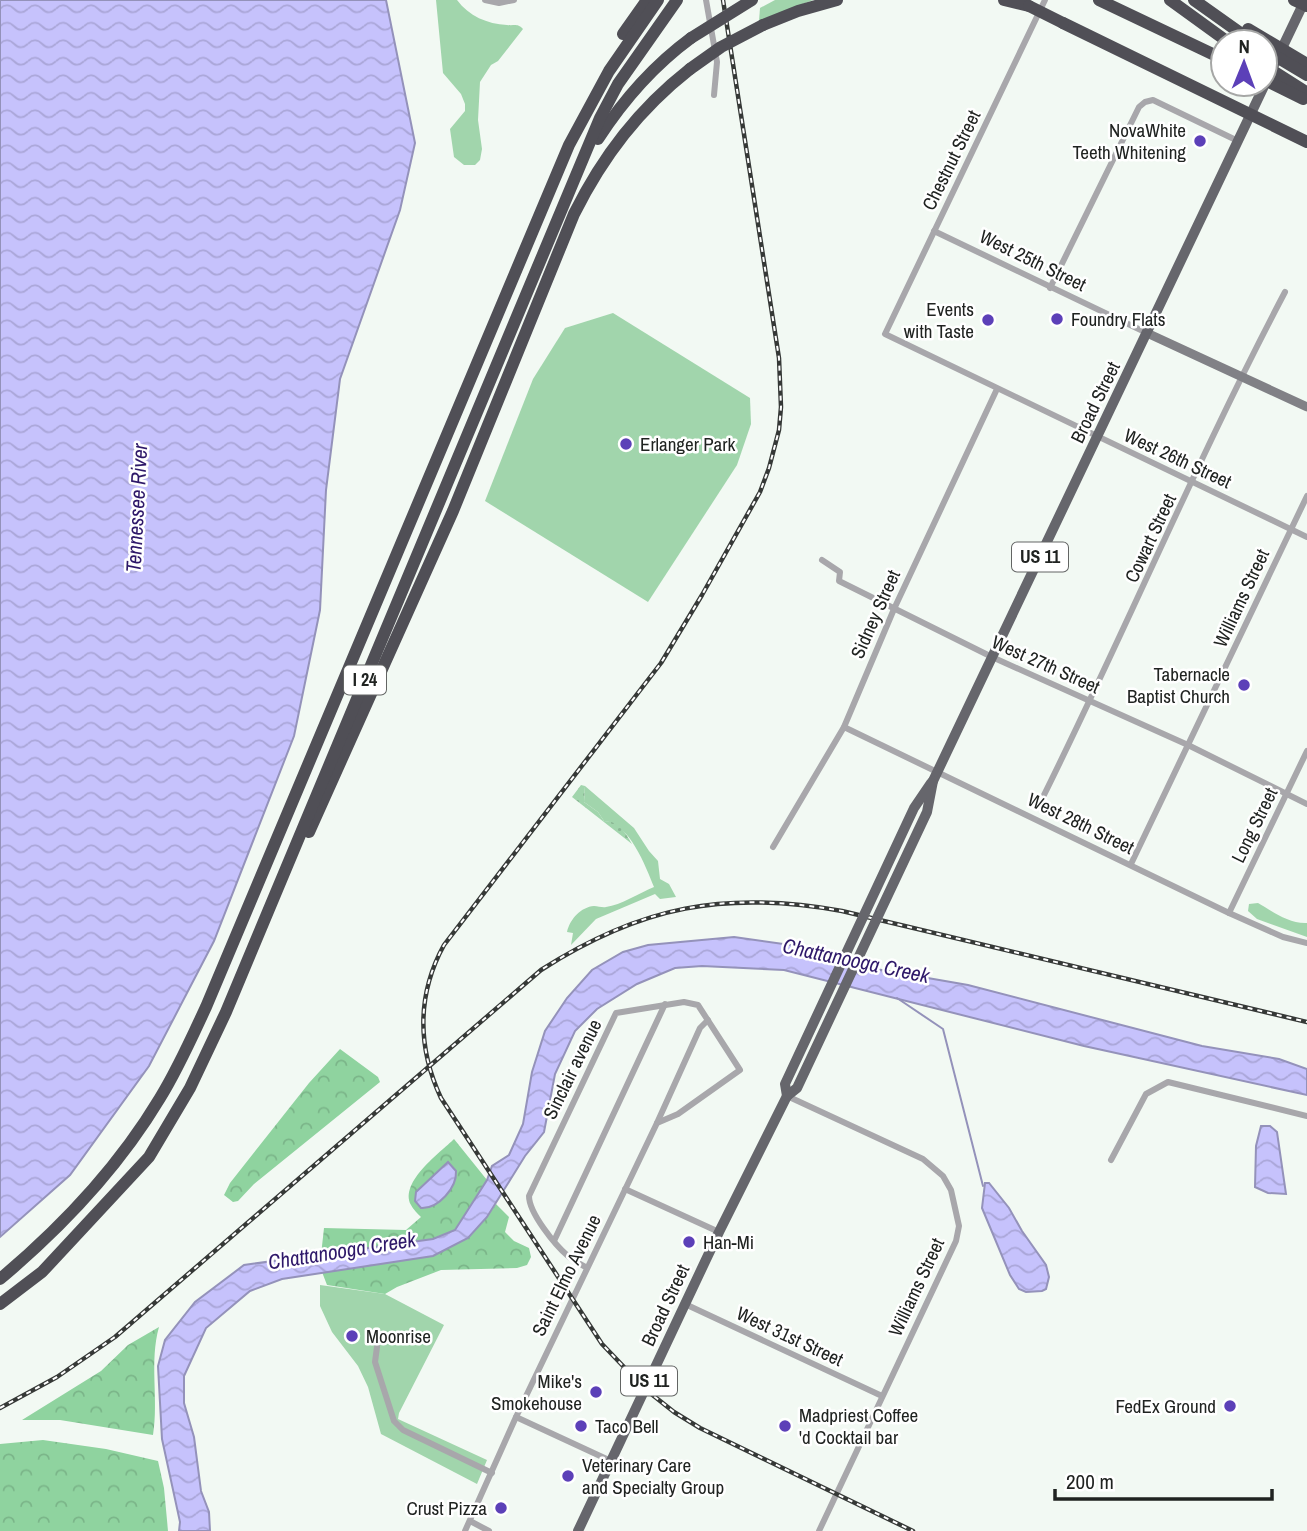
<svg xmlns="http://www.w3.org/2000/svg" width="1307" height="1531" font-family="'Archivo Narrow',sans-serif">
  <defs>
    <pattern id="forest-crowns" width="20" height="18" patternUnits="userSpaceOnUse" patternTransform="scale(1.75)"><rect width="20" height="18" fill="#8fd39f"/><path d="M2 6a3 3 0 1 1 6 0M12 15a3 3 0 1 1 6 0" fill="none" stroke="#7bb589"/></pattern>
    <pattern id="garden-dots" width="8" height="8" patternUnits="userSpaceOnUse" patternTransform="scale(1.75)"><rect width="8" height="8" fill="#a1d5ac"/><path d="M2 2h.1M6 6h.1" fill="none" stroke="#8ab794" stroke-width="1.8" stroke-linecap="round"/></pattern>
    <pattern id="water-waves" width="16" height="10" patternUnits="userSpaceOnUse" patternTransform="scale(1.75)"><rect width="16" height="10" fill="#c6c2fc"/><path d="M0 5q4-4 8 0t8 0" fill="none" stroke="#aaa6d8"/></pattern>
  </defs>
  <rect width="100%" height="100%" fill="#f2f9f3"/>
  <g fill="#a1d5ac">
    <path d="M436,0H457C469,16 487,24 507,25C515,26 517,23 523,29L498,61L491,65L480,82L478,120L482,149L480,160L475,165H464L454,157L450,129L465,111V104L461,94L443,73Z"/>
    <polygon points="775,0 813,0 759,21 760,8"/>
    <polygon points="613,313 750,398 751,424 737,465 648,602 485,501 533,379 565,328"/>
    <path d="M585,786L634,828L649,851L658,861L660,879L669,884L676,897L660,899L655,894L596,919L571,945L573,933L567,932C570,919 581,907 594,906C598,906 603,908 606,907C621,905 639,893 654,887C646,867 629,822 604,821L598,812L584,802Z"/>
    <path d="M1258,903C1272,911 1289,924 1307,923V937L1257,919L1248,911L1249,904Z"/>
    <polygon points="320,1285 385,1294 444,1325 399,1413 398,1419 487,1460 477,1484 381,1434 368,1387 358,1366 332,1332 320,1306"/>
  </g>
  <g fill="url(#forest-crowns)">
    <polygon points="340,1049 378,1077 380,1082 254,1184 238,1201 233,1202 224,1195 230,1183 309,1083"/>
    <path d="M454,1139L487,1180L455,1230L433,1239L321,1255L324,1228L406,1230L421,1217C418,1214 413,1209 411,1205C399,1182 441,1152 454,1139Z"/>
    <polygon points="496,1204 509,1217 505,1232 514,1241 529,1248 531,1257 527,1265 517,1268 441,1270 397,1287 385,1294 327,1285 322,1272 433,1256 487,1217"/>
    <path d="M159,1327C149,1362 159,1399 153,1435L60,1420H22L101,1371L128,1345Z"/>
    <polygon points="43,1440 106,1449 158,1461 164,1488 168,1531 0,1531 0,1444"/>
  </g>
  <path fill="url(#garden-dots)" d="M581,785L585,786L584,802L598,812L604,821C619,821 625,832 632,844L572,797Z"/>
  <g fill="url(#water-waves)" stroke="#9492ba" stroke-width="2">
    <polygon points="0,0 386,0 415,143 400,210 340,379 326,490 320,610 294,736 214,941 149,1066 70,1175 0,1237"/>
    <polygon points="734,937 833,951 876,969 968,985 1202,1046 1279,1059 1307,1069 1307,1095 1084,1046 784,970 702,966 675,968 637,984 597,1009 575,1031 555,1074 544,1132 525,1156 487,1217 468,1238 433,1256 282,1279 250,1291 206,1328 184,1376 184,1403 194,1437 201,1491 209,1512 210,1531 179,1531 180,1522 162,1439 158,1366 165,1340 195,1302 244,1265 433,1239 455,1230 487,1180 492,1166 509,1155 523,1124 532,1072 545,1031 567,998 592,970 623,952 648,945"/>
    <polygon points="1261,1126 1270,1126 1277,1132 1286,1194 1268,1193 1255,1187 1256,1146"/>
    <path d="M448,1162L456,1171C457,1188 438,1209 421,1208L415,1201L416,1192Z"/>
    <polygon points="985,1183 989,1183 1009,1208 1022,1231 1046,1265 1049,1277 1046,1289 1042,1291 1026,1292 1019,1289 1010,1275 982,1208"/>
  </g>
  <g fill="none" stroke-linecap="round" stroke-linejoin="round">
    <polyline stroke="#9492ba" stroke-width="2" points="897,998 943,1029 983,1186"/>
    <g stroke="#a8a7ab" stroke-width="6">
      <polyline points="485,0 499,3 514,0"/>
      <polyline points="706,0 717,62 714,95"/>
      <polyline points="1045,0 885,334 1307,537"/>
      <polyline points="934,231 1147,333"/>
      <polyline points="1050,288 1139,107 1145,102 1153,100 1238,141"/>
      <polyline points="822,560 840,572 839,581 992,657 1188,745 1307,804"/>
      <polyline points="844,727 1229,913 1283,937 1307,943"/>
      <path d="M1043,797C1126,630 1198,457 1285,292"/>
      <polyline points="773,847 844,727 894,609 997,389"/>
      <polyline points="1131,864 1307,496"/>
      <polyline points="1229,913 1307,751"/>
      <polyline points="787,1096 923,1159 943,1176 951,1190 959,1226 956,1241 819,1531"/>
      <polyline points="657,1123 700,1028 708,1020"/>
      <polyline points="1111,1160 1146,1094 1168,1082 1307,1116"/>
      <polyline points="625,1189 719,1232"/>
      <polyline points="554,1241 665,1004"/>
      <polyline points="685,1304 882,1396"/>
      <polyline points="377,1347 375,1362 394,1421 403,1430 492,1473"/>
      <polyline points="516,1417 611,1461"/>
      <polyline points="470,1521 489,1531"/>
      <path d="M465,1531L516,1417L657,1123L678,1114L740,1070L698,1005L684,1002L616,1013L529,1196C529,1213 555,1245 568,1256C573,1261 581,1264 587,1268"/>
    </g>
    <polyline stroke="#818186" stroke-width="9" points="1147,333 1307,407"/>
    <g stroke="#66666c" stroke-width="10">
      <polyline points="933,781 1305,0"/>
      <polyline points="578,1531 719,1232 787,1096"/>
    </g>
    <g stroke="#504f56" stroke-width="12">
      <polyline points="1004,0 1029,6"/>
      <polyline points="1099,0 1223,59"/>
      <polyline points="1170,0 1228,42"/>
      <polyline points="1194,0 1253,42"/>
      <polyline points="1063,23 1307,142"/>
      <polyline points="763,25 798,11 837,0"/>
      <polyline points="623,34 647,0"/>
      <path d="M598,139C624,99 653,66 691,38"/>
      <path d="M309,832L453,511L574,214C603,156 639,109 690,69"/>
      <path d="M0,1279C62,1227 118,1168 160,1098C178,1069 192,1037 206,1007L569,145L609,71L658,0"/>
      <polyline points="0,1304 42,1272 149,1157 190,1088 226,1012 600,118 618,84 677,0"/>
    </g>
    <defs>
      <g id="rail">
        <path d="M723,0L779,358L781,407L779,430L769,468L760,492L702,595L661,663L444,945C417,994 417,1047 441,1098L602,1344L645,1389L674,1412L700,1428L913,1531"/>
        <path d="M0,1408L57,1377L115,1337L541,970C641,906 725,890 842,911L1307,1022"/>
      </g>
    </defs>
    <use href="#rail" stroke="#363937" stroke-width="4.5"/>
    <use href="#rail" stroke="#fff" stroke-width="2" stroke-dasharray="5" stroke-linecap="butt"/>
    <g stroke="#66666c" stroke-width="10">
      <polyline points="787,1096 797,1088 927,812 933,781"/>
      <polyline points="787,1096 785,1084 914,808 931,783"/>
    </g>
    <g stroke="#504f56" stroke-width="12">
      <polyline points="1294,0 1307,6"/>
      <polyline points="1029,6 1063,23"/>
      <polyline points="1248,29 1307,64"/>
      <polyline points="691,38 752,0"/>
      <polyline points="1265,50 1307,75"/>
      <polyline points="1265,66 1306,92"/>
      <polyline points="690,69 721,47 763,25"/>
      <polyline points="1265,80 1303,99"/>
    </g>
  </g>
  <g fill="#5c40b8" stroke="#fff" stroke-width="2.5">
    <circle cx="1200" cy="141" r="7"/>
    <circle cx="1057" cy="319" r="7"/>
    <circle cx="988" cy="320" r="7"/>
    <circle cx="626" cy="444" r="7"/>
    <circle cx="1244" cy="685" r="7"/>
    <circle cx="689" cy="1242" r="7"/>
    <circle cx="352" cy="1336" r="7"/>
    <circle cx="596" cy="1392" r="7"/>
    <circle cx="1230" cy="1406" r="7"/>
    <circle cx="581" cy="1426" r="7"/>
    <circle cx="785" cy="1426" r="7"/>
    <circle cx="568" cy="1476" r="7"/>
    <circle cx="501" cy="1508" r="7"/>
  </g>
  <g text-anchor="middle" stroke-width="5" stroke-linejoin="round" paint-order="stroke">
    <g fill="#fff" stroke="#636564" stroke-width="2">
      <rect x="1012" y="542.5" width="56" height="29" rx="5"/>
      <rect x="344" y="665.5" width="42" height="29" rx="5"/>
      <rect x="621" y="1366.5" width="56" height="29" rx="5"/>
    </g>
    <g font-size="18" font-weight="bold" fill="#202321">
      <text x="1040" y="563">US 11</text>
      <text x="365" y="686">I 24</text>
      <text x="649" y="1387">US 11</text>
    </g>
    <g font-size="19" fill="#202321" stroke="#fff" text-anchor="start">
      <text x="1186" y="137" text-anchor="end">NovaWhite<tspan x="1186" dy="22">Teeth Whitening</tspan></text>
      <text x="974" y="316" text-anchor="end">Events<tspan x="974" dy="22">with Taste</tspan></text>
      <text x="1071" y="326">Foundry Flats</text>
      <text x="640" y="451">Erlanger Park</text>
      <text x="1230" y="681" text-anchor="end">Tabernacle<tspan x="1230" dy="22">Baptist Church</tspan></text>
      <text x="703" y="1249">Han-Mi</text>
      <text x="366" y="1343">Moonrise</text>
      <text x="582" y="1388" text-anchor="end">Mike's<tspan x="582" dy="22">Smokehouse</tspan></text>
      <text x="1216" y="1413" text-anchor="end">FedEx Ground</text>
      <text x="799" y="1422">Madpriest Coffee<tspan x="799" dy="22">'d Cocktail bar</tspan></text>
      <text x="595" y="1433">Taco Bell</text>
      <text x="582" y="1472">Veterinary Care<tspan x="582" dy="22">and Specialty Group</tspan></text>
      <text x="487" y="1515" text-anchor="end">Crust Pizza</text>
    </g>
    <g font-size="19" fill="#202321" stroke="#fff">
      <text transform="translate(951 160) rotate(-64)" y="7">Chestnut Street</text>
      <text transform="translate(1033 260) rotate(26)" y="7">West 25th Street</text>
      <text transform="translate(1095 402) rotate(-64)" y="7">Broad Street</text>
      <text transform="translate(1178 458) rotate(25)" y="7">West 26th Street</text>
      <text transform="translate(1150 538) rotate(-65)" y="7">Cowart Street</text>
      <text transform="translate(1241 598) rotate(-65)" y="7">Williams Street</text>
      <text transform="translate(875 614) rotate(-66)" y="7">Sidney Street</text>
      <text transform="translate(1046 664) rotate(24)" y="7">West 27th Street</text>
      <text transform="translate(1081 823) rotate(26)" y="7">West 28th Street</text>
      <text transform="translate(1254 825) rotate(-64)" y="7">Long Street</text>
      <text transform="translate(572 1069) rotate(-64)" y="7">Sinclair avenue</text>
      <text transform="translate(566 1275) rotate(-64)" y="7">Saint Elmo Avenue</text>
      <text transform="translate(916 1287) rotate(-65)" y="7">Williams Street</text>
      <text transform="translate(665 1305) rotate(-65)" y="7">Broad Street</text>
      <text transform="translate(790 1336) rotate(25)" y="7">West 31st Street</text>
    </g>
    <g font-size="21" font-style="italic" fill="#2e1869" stroke="#fff">
      <text transform="translate(137 508) rotate(-87)" y="7">Tennessee River</text>
      <text transform="translate(856 961) rotate(12)" y="7">Chattanooga Creek</text>
      <text transform="translate(342 1251) rotate(-9)" y="7">Chattanooga Creek</text>
    </g>
  </g>
  <g transform="translate(1244 63) rotate(1)"><circle r="33" fill="#ffffff" stroke="#a6a7a6" stroke-width="2"/>
  <path d="M0-5L12 26L0 18L-12 26Z" fill="#5c40b8"/>
  <text y="-10" font-size="19" font-weight="bold" text-anchor="middle" fill="#202321">N</text>
  </g>
  <path d="M1055 1489v10h217v-10" fill="none" stroke="#202321" stroke-width="3.5"/>
  <text x="1066" y="1489" font-size="21" fill="#202321" stroke="#ffffff" stroke-width="5" paint-order="stroke">200 m</text>
</svg>
